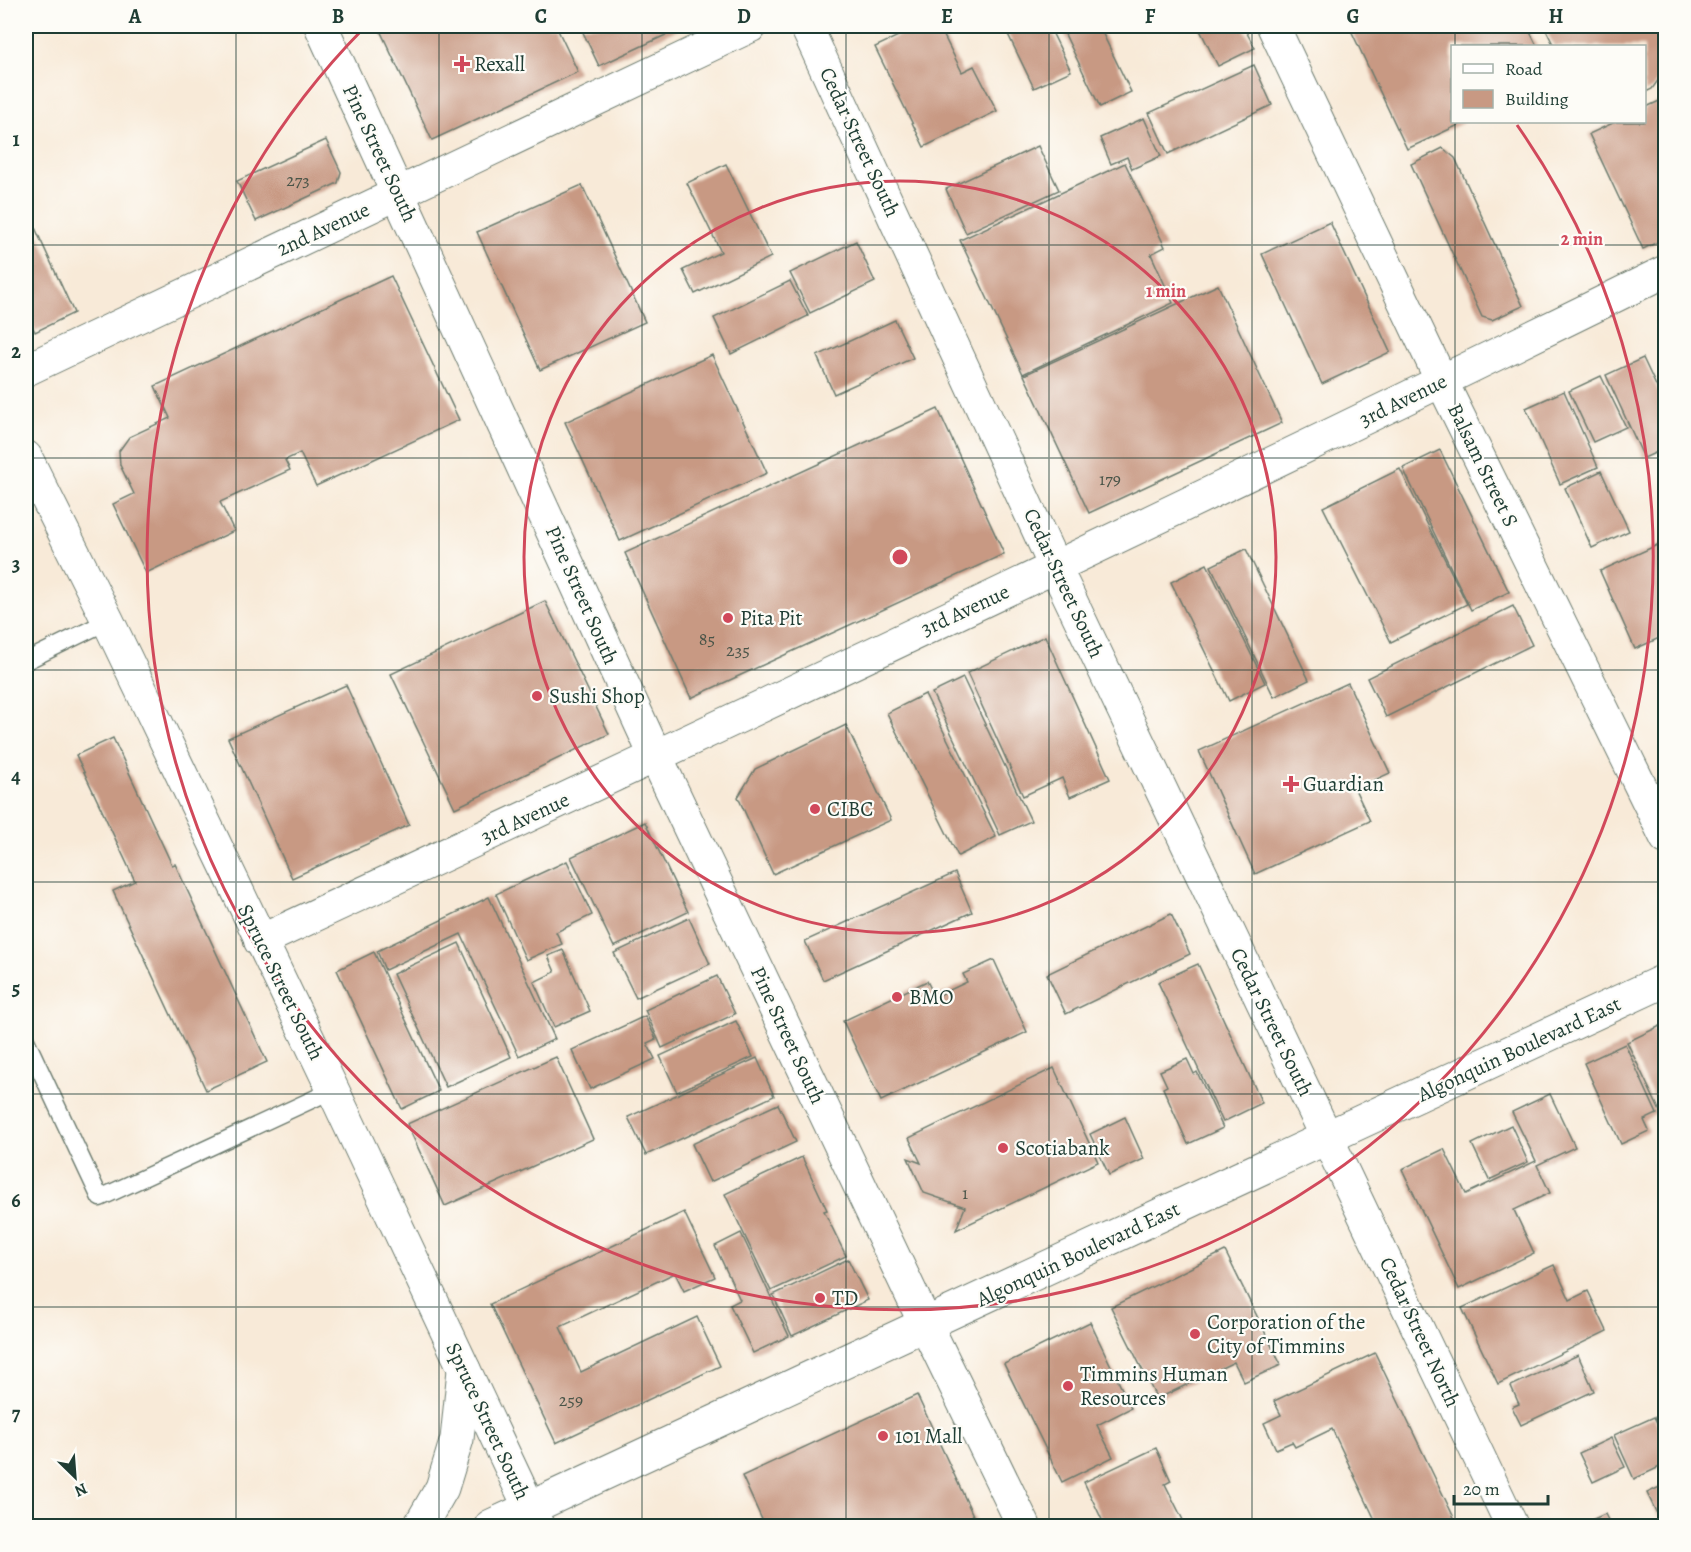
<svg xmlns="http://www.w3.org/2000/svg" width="1691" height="1552" font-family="Alegreya,serif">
  <rect width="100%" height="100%" fill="#fdfcf7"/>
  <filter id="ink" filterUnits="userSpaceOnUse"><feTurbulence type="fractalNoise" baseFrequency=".0167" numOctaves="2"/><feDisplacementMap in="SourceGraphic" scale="12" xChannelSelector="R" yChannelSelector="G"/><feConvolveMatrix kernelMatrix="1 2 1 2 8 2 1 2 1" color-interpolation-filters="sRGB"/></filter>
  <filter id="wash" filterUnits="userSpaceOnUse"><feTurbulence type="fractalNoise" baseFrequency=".008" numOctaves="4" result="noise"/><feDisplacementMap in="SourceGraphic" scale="24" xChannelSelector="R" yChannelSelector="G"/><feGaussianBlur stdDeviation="1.35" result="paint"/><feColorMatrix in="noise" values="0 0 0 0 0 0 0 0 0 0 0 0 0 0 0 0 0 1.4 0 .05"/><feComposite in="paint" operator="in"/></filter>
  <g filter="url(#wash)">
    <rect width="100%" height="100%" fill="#f8ead8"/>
    <g id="blocks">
      <g fill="#c89983">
        <polygon points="378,26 556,26 578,72 432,140"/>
        <polygon points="580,26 685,26 599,66"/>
        <polygon points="919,26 939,26 962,72 974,66 997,111 924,147 875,47"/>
        <polygon points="1004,26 1049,26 1071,71 1034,88"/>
        <polygon points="1061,26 1099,26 1131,92 1100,107"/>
        <polygon points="1198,26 1243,26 1255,48 1218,66"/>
        <polygon points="1349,26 1527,26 1537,46 1452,46 1452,122 1465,122 1407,149"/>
        <polygon points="1544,26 1666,26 1666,69 1652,89 1644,93 1644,46 1554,46"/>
        <polygon points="1254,65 1272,105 1168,154 1149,113"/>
        <polygon points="1666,98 1666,238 1643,249 1589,134 1615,122 1644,122 1644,108"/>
        <polygon points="1144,118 1161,156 1132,169 1127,157 1111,164 1100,138"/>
        <polygon points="326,140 341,172 338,183 256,221 237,181"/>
        <polygon points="1038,146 1059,190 966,233 946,189"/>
        <polygon points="1443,148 1455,158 1523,306 1492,320 1482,317 1411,164"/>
        <polygon points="1125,163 1165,247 1151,254 1173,303 1023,374 960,240"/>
        <polygon points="726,164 771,257 695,294 683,270 721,252 687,183"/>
        <polygon points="582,185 645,322 540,370 477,232"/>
        <polygon points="26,208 74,313 35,332 26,312"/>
        <polygon points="1330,222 1390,352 1322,384 1262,254"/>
        <polygon points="856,241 875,282 810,313 790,273"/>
        <polygon points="391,276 459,420 316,486 300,453 285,460 290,470 220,502 234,531 146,573 113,504 134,494 120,465 119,451 129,437 170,418 155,386"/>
        <polygon points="790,281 808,316 731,354 714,318"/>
        <polygon points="1218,285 1282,423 1089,513 1024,375"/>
        <polygon points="895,320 913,358 834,394 817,356"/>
        <polygon points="712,355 767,473 620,541 565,422"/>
        <polygon points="1643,358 1666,407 1666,448 1644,458 1606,375"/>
        <polygon points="1601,376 1626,427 1593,442 1569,391"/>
        <polygon points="1564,391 1598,467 1560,484 1526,408"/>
        <polygon points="938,409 1004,554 691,698 625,553"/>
        <polygon points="1440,450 1509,592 1471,610 1403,468"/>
        <polygon points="1400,469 1467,604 1391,642 1323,507"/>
        <polygon points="1601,471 1629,531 1592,548 1565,488"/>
        <polygon points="1666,541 1666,635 1635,649 1600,571"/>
        <polygon points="1246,549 1309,680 1274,697 1211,566"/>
        <polygon points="1207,564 1265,683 1229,701 1171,582"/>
        <polygon points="545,601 609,734 455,808 391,674"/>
        <polygon points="1513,606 1532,645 1386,717 1367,678"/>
        <polygon points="1045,636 1110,779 1070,797 1062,778 1023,796 967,673"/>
        <polygon points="963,678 1031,821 1000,835 932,693"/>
        <polygon points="1348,683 1390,773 1355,789 1370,821 1255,874 1199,751"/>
        <polygon points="346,685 409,825 292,878 228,738"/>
        <polygon points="925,694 996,837 958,856 887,713"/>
        <polygon points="846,725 891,820 773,874 738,797 755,769"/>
        <polygon points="113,738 172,865 175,864 267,1062 206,1090 113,891 135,881 76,755"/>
        <polygon points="645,822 688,912 614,947 571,857"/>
        <polygon points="567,861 592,915 556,932 562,944 526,960 496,894"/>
        <polygon points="955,873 972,912 823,980 805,941"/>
        <polygon points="489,897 555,1039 519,1056 461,934 385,970 377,951"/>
        <polygon points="1171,914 1190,954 1066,1014 1047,974"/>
        <polygon points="689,918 710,964 636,998 614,953"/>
        <polygon points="459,943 511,1057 446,1087 393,974"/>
        <polygon points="563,950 590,1011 554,1027 534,982 555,972 548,956"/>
        <polygon points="374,952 439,1091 402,1109 337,970"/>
        <polygon points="994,960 1027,1032 881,1101 843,1021 927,981 935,997 967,982 963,974"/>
        <polygon points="1198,964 1262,1103 1223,1122 1158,982"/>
        <polygon points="717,976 735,1014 662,1048 645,1010"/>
        <polygon points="645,1016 656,1039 647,1043 655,1059 590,1089 572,1050"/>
        <polygon points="736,1021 753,1057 677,1092 660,1056"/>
        <polygon points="1660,1026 1666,1037 1666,1124 1627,1042"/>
        <polygon points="1625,1044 1657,1114 1644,1120 1649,1131 1621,1144 1584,1063"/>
        <polygon points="556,1057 593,1139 445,1206 407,1124"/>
        <polygon points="757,1058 774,1096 646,1155 628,1117"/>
        <polygon points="1187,1059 1194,1074 1197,1072 1223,1128 1188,1144 1163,1088 1167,1086 1160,1071"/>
        <polygon points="1054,1068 1098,1162 956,1230 965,1207 924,1193 908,1158 921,1163 909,1138"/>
        <polygon points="1550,1094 1575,1147 1537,1165 1550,1193 1514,1210 1534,1253 1459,1289 1402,1169 1444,1149 1466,1194 1536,1161 1512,1112"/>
        <polygon points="778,1104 796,1142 710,1182 692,1144"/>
        <polygon points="1125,1117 1144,1159 1109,1175 1090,1134"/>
        <polygon points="1511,1125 1528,1162 1489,1180 1472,1144"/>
        <polygon points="802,1157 827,1210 824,1211 846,1256 771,1291 725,1194"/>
        <polygon points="684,1212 715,1277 684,1291 675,1273 560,1327 581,1372 697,1317 720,1366 556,1443 490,1304"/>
        <polygon points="741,1233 789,1336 753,1353 730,1305 740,1300 715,1246"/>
        <polygon points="1225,1251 1281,1365 1244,1382 1234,1362 1157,1399 1111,1307"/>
        <polygon points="848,1259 868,1300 792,1336 773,1295"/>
        <polygon points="1554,1265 1570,1300 1588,1291 1607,1331 1498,1384 1462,1308"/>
        <polygon points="1090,1322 1131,1408 1097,1425 1113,1457 1062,1482 1004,1364"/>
        <polygon points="1375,1353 1458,1526 1378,1526 1332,1429 1295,1447 1292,1442 1276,1449 1264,1423 1281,1415 1274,1401"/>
        <polygon points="1578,1355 1594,1391 1521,1425 1512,1407 1519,1404 1511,1386"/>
        <polygon points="917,1395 978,1526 765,1526 742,1476"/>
        <polygon points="1654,1417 1666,1441 1666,1464 1634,1479 1614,1435"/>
        <polygon points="1611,1438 1625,1467 1593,1482 1579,1453"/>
        <polygon points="1156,1448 1171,1481 1165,1484 1186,1526 1105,1526 1084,1482"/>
        <polygon points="1666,1484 1666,1526 1663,1526 1647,1493"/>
        <polygon points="1605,1514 1611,1526 1578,1526"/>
      </g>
    </g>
  </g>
  <g filter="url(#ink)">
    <use href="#blocks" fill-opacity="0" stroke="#6b7a6d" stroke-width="1.5"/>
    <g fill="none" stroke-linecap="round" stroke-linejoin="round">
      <defs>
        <g id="lane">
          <polyline points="26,661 108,621"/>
          <polyline points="26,1040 100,1198 333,1090"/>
        </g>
        <g id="street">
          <polyline points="806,26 1055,567 1512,1526"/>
          <polyline points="1273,26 1442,382 1666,838"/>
          <polyline points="26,370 751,26"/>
          <polyline points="26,457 108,621 333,1090 538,1526"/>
          <path d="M260,941C731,722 1200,501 1666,271"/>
        </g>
        <polyline id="secondary" points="321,26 656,757 926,1325 1024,1526"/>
        <g id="primary">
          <polyline points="420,1526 442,1488 457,1439 464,1370"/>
          <polyline points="491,1526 1666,980"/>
        </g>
      </defs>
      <use href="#lane" stroke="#6b7a6d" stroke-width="19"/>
      <use href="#street" stroke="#6b7a6d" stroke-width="34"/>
      <use href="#secondary" stroke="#6b7a6d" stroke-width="35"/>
      <use href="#primary" stroke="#6b7a6d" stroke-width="35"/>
      <use href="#lane" stroke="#fff" stroke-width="16"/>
      <use href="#street" stroke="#fff" stroke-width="32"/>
      <use href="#secondary" stroke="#fff" stroke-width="33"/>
      <use href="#primary" stroke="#fff" stroke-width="33"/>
    </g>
  </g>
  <path fill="none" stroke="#1f3d34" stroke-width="1.5" stroke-opacity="0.55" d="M236,26V1526M439,26V1526M642,26V1526M846,26V1526M1049,26V1526M1252,26V1526M1455,26V46M1455,122V1526M26,245H1666M26,458H1666M26,670H1666M26,882H1666M26,1094H1666M26,1307H1666"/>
  <g fill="none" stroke="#d1495b" stroke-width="3">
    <circle cx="900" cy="557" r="376"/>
    <path d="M1517 125A753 753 0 1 1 363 29"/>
  </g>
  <g fill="#d1495b" stroke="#fdfcf7" stroke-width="2">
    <path d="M459 55h6v6h6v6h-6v6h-6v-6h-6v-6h6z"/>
    <circle cx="728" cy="618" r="6"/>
    <circle cx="537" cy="696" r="6"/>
    <path d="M1288 775h6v6h6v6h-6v6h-6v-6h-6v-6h6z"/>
    <circle cx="815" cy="809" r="6"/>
    <circle cx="897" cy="997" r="6"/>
    <circle cx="1003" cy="1148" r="6"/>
    <circle cx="820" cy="1298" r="6"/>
    <circle cx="1195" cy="1334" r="6"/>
    <circle cx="1068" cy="1386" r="6"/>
    <circle cx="883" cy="1436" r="6"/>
  </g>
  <g text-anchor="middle" stroke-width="4.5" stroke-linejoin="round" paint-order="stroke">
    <g font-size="18" fill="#495448">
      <text x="298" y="186">273</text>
      <text x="1110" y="485">179</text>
      <text x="707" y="645">85</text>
      <text x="738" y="656">235</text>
      <text x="965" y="1199">1</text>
      <text x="571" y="1406">259</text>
    </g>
    <g font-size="21" fill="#1f3d34" stroke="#fdfcf7" text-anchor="start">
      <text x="474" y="71">Rexall</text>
      <text x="740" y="625">Pita Pit</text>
      <text x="549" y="703">Sushi Shop</text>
      <text x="1303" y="791">Guardian</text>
      <text x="827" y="816">CIBC</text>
      <text x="909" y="1004">BMO</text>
      <text x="1015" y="1155">Scotiabank</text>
      <text x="832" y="1305">TD</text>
      <text x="1207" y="1329">Corporation of the<tspan x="1207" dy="24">City of Timmins</tspan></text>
      <text x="1080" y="1381">Timmins Human<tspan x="1080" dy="24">Resources</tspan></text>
      <text x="895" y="1443">101 Mall</text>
    </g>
    <g font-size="21" fill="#1f3d34" stroke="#fdfcf7">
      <text transform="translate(860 142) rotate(65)" y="7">Cedar Street South</text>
      <text transform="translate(380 153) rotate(65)" y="7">Pine Street South</text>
      <text transform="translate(323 229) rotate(-25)" y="7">2nd Avenue</text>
      <text transform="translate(1403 400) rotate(-26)" y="7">3rd Avenue</text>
      <text transform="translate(1483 465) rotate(64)" y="7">Balsam Street S</text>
      <text transform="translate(1064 583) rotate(65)" y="7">Cedar Street South</text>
      <text transform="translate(582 595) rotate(66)" y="7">Pine Street South</text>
      <text transform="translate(965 610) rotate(-25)" y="7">3rd Avenue</text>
      <text transform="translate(525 818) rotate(-25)" y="7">3rd Avenue</text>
      <text transform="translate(281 982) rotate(64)" y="7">Spruce Street South</text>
      <text transform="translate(1272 1022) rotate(64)" y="7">Cedar Street South</text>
      <text transform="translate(788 1035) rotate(65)" y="7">Pine Street South</text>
      <text transform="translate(1519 1049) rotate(-25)" y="7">Algonquin Boulevard East</text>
      <text transform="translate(1078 1254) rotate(-25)" y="7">Algonquin Boulevard East</text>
      <text transform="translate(1420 1332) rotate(65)" y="7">Cedar Street North</text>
      <text transform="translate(488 1421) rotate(65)" y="7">Spruce Street South</text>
    </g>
  </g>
  <circle cx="900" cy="557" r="9" fill="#d1495b" stroke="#fdfcf7" stroke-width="3"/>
  <g font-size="18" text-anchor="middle" font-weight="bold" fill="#d1495b" stroke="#fdfcf7" stroke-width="4.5" stroke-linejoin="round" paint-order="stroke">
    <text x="1582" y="245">2 min</text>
    <text x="1166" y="297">1 min</text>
  </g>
  <rect width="1691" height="1552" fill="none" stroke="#fdfcf7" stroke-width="66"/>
  <rect x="1451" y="45" width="195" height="78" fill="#fdfcf7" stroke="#a4b0a9" stroke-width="1.5"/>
  <rect x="1463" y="64" width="30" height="9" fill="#ffffff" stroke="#a4b0a9" stroke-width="1.5"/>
  <text x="1505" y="75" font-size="18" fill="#1f3d34">Road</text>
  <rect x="1463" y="90" width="30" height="18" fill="#c89983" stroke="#a4b0a9" stroke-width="1.5"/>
  <text x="1505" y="105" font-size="18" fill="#1f3d34">Building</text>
  <g transform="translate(75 1477) rotate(155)" stroke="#fdfcf7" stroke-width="4.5" paint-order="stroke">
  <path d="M0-4.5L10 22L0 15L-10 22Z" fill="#1f3d34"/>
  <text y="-9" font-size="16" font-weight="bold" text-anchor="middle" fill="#1f3d34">N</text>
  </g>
  <path d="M1454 1495v9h94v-9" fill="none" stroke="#1f3d34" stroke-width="3"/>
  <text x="1463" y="1495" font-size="18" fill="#1f3d34" stroke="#fdfcf7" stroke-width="4.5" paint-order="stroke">20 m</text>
  <rect x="33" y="33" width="1625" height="1486" fill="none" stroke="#1f3d34" stroke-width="2"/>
  <g font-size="20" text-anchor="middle" font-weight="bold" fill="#1f3d34">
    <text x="135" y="23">A</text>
    <text x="338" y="23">B</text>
    <text x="541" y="23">C</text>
    <text x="744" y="23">D</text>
    <text x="947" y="23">E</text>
    <text x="1150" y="23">F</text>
    <text x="1353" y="23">G</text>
    <text x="1556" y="23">H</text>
    <text x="16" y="146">1</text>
    <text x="16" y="358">2</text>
    <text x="16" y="571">3</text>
    <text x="16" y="783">4</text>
    <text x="16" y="995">5</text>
    <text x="16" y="1207">6</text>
    <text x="16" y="1420">7</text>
  </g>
</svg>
